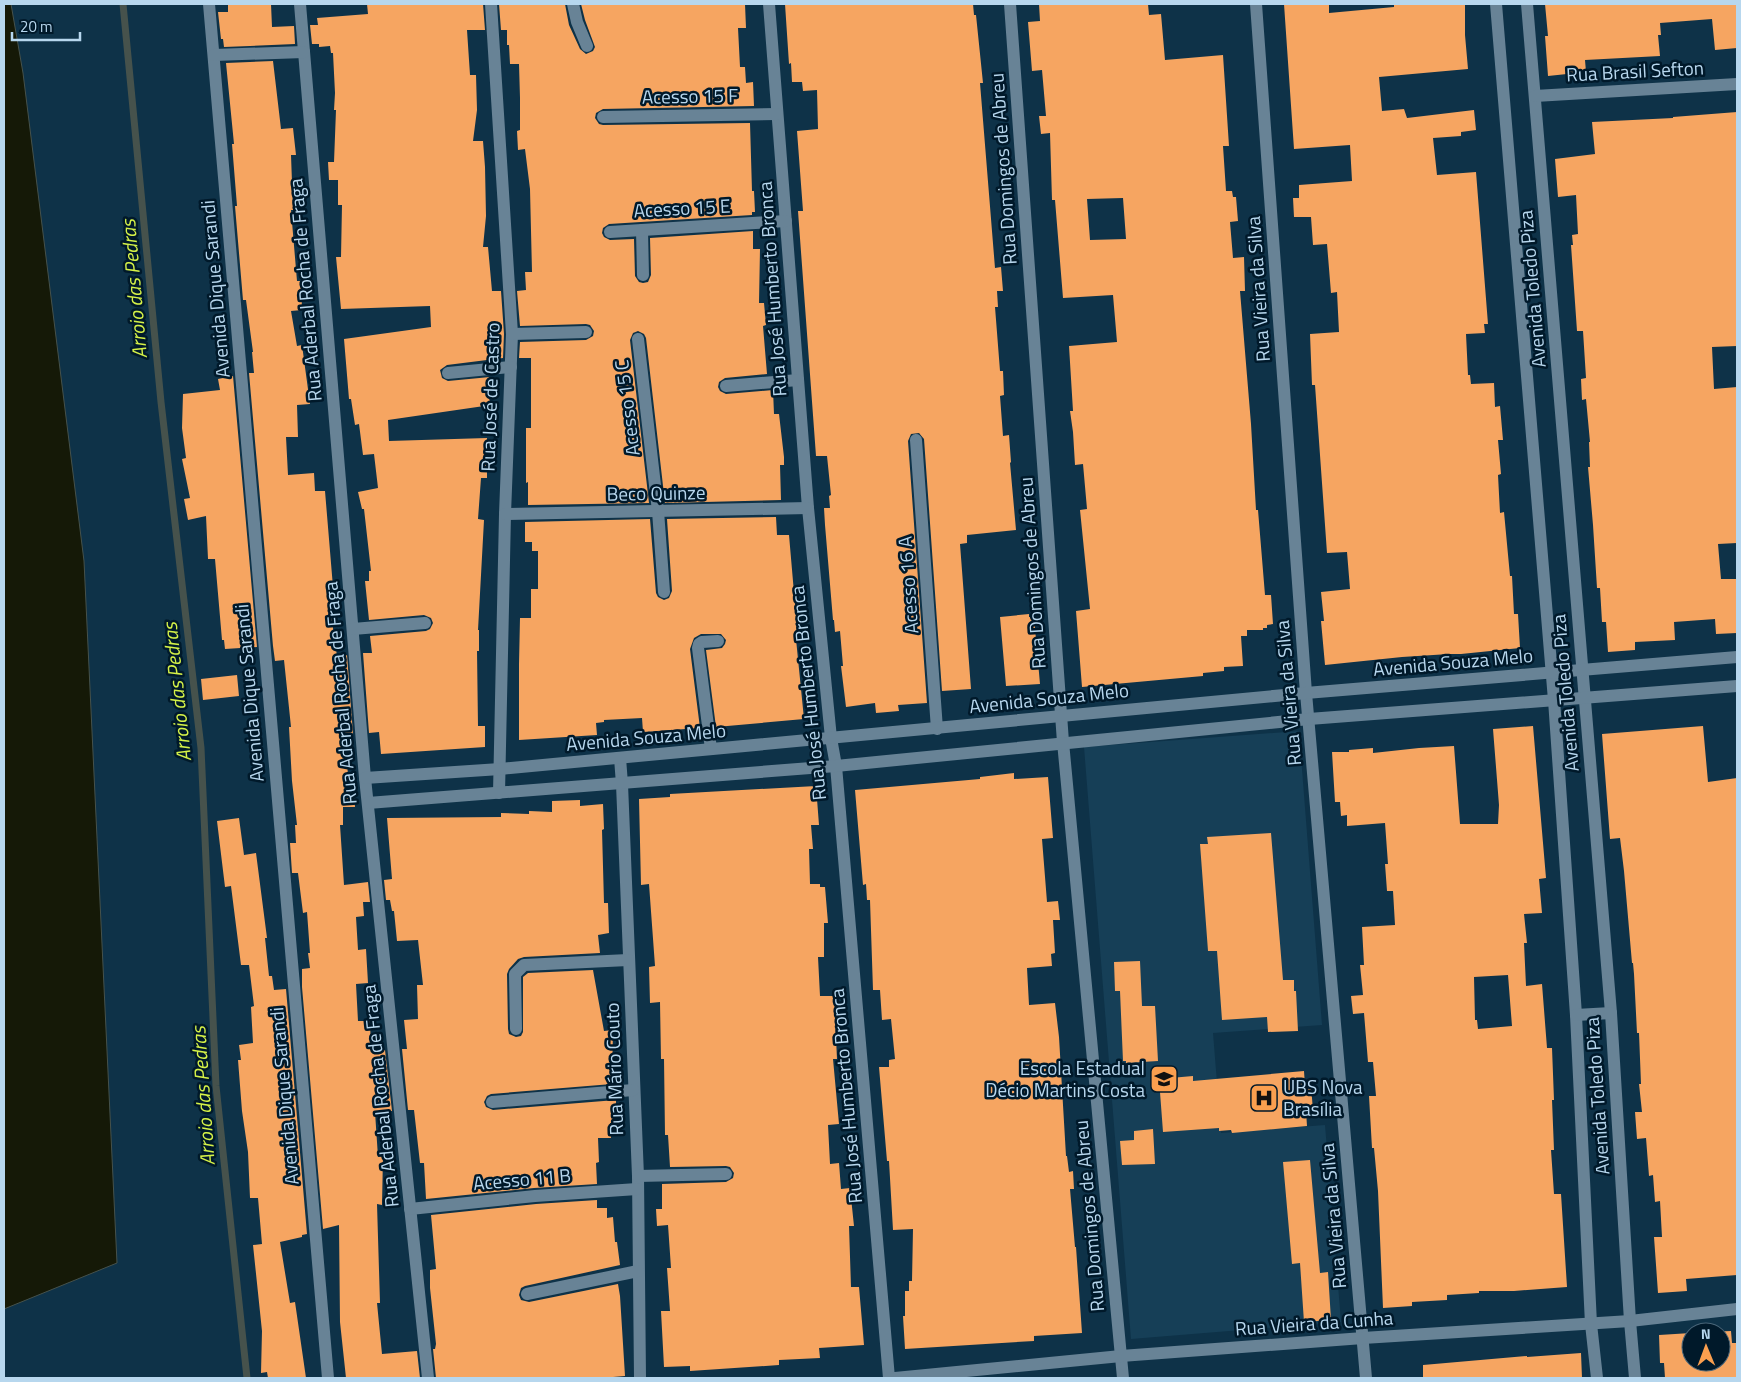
<svg xmlns="http://www.w3.org/2000/svg" width="1741" height="1382" font-family="'Titillium Web',sans-serif">
  <rect width="100%" height="100%" fill="#0e3248"/>
  <polygon fill="#163f57" points="1299,731 1322,1025 1213,1033 1221,1133 1325,1125 1341,1322 1131,1339 1084,747"/>
  <polygon fill="#151907" stroke="#46524c" points="4,4 11,4 23,73 84,561 117,1263 4,1309"/>
  <g fill="none" stroke-linecap="round" stroke-linejoin="round">
    <polyline stroke="#46524c" stroke-width="7" points="123,4 161,402 201,748 216,1086 247,1378"/>
  </g>
  <g fill="#f6a561" fill-rule="evenodd">
    <polygon points="228,4 271,4 272,27 294,26 295,44 224,47 223,39 221,39 218,12 228,12"/>
    <polygon points="367,4 483,4 485,30 467,30 470,75 476,75 477,110 473,141 483,141 485,167 486,216 483,247 488,247 492,291 501,291 504,334 503,358 447,365 440,370 442,378 448,381 490,377 493,398 489,398 491,405 388,420 389,441 487,438 487,478 481,478 478,519 484,520 478,630 479,630 479,651 477,651 478,726 485,726 485,747 381,754 379,732 369,733 363,653 372,653 370,636 426,631 430,629 433,623 431,618 424,615 369,620 365,581 369,581 369,571 371,571 364,509 362,509 358,492 378,488 374,454 363,455 359,424 355,425 351,399 349,399 344,339 431,327 430,306 341,309 336,257 341,257 342,205 338,205 338,180 329,180 328,162 334,162 336,110 334,110 335,93 333,53 331,53 330,46 319,47 319,44 312,44 310,25 318,25 317,18 368,14"/>
    <polygon points="499,4 565,4 569,25 580,49 586,54 593,51 595,47 585,20 581,4 745,4 746,28 738,28 740,67 745,67 746,83 753,82 754,106 603,109 596,113 595,118 599,124 603,125 750,123 752,191 754,191 755,212 752,212 752,215 609,224 603,228 602,233 604,237 610,240 634,239 635,276 639,282 643,283 648,282 651,275 650,238 753,231 753,249 760,249 759,303 764,303 766,325 763,326 767,374 725,378 719,382 718,387 720,391 726,394 773,390 774,414 779,414 784,457 784,465 780,465 781,500 665,503 646,338 644,334 638,331 633,333 630,340 649,503 528,505 528,482 526,483 526,428 531,428 531,358 519,358 520,342 586,340 593,336 594,331 590,325 586,324 520,326 517,291 526,290 525,272 532,272 530,189 525,149 518,150 517,131 520,130 520,98 519,64 510,64 509,45 507,45 507,30 501,30"/>
    <polygon points="785,4 973,4 974,15 976,15 983,83 980,83 995,268 1001,267 1003,291 997,291 998,307 995,307 1000,371 1003,371 1004,395 1000,396 1003,436 1009,435 1011,462 1010,463 1016,530 967,535 967,543 960,544 971,689 942,691 924,439 919,433 911,434 908,441 927,703 898,705 899,711 876,713 875,703 846,707 841,666 843,666 840,631 835,632 834,620 833,620 825,525 824,508 830,508 829,496 831,495 827,456 816,456 798,211 803,211 797,131 818,129 817,90 803,91 802,82 792,82 791,63 789,64"/>
    <path d="M1039,4H1148L1149,15L1161,14L1165,60L1223,55L1229,146H1223L1226,191H1232L1233,197H1236L1238,221L1230,222L1233,258L1244,257L1245,291H1240L1251,424L1256,510H1258L1265,595H1271L1273,624L1267,625V628H1263V630H1247V636H1241L1243,666L1224,667V671L1203,673V676L1082,687L1076,611L1090,609L1080,510L1087,509L1083,464L1075,465L1073,432L1070,411H1073L1069,346L1117,342L1113,295L1063,298L1055,200H1052L1050,133L1041,134L1039,116H1046L1042,70L1032,71L1028,22L1040,21ZM1123,198L1126,239L1090,240L1087,199Z"/>
    <polygon points="1284,4 1329,4 1329,13 1394,7 1394,4 1465,4 1465,35 1468,69 1379,77 1382,111 1404,109 1407,118 1474,110 1476,130 1461,132 1461,136 1433,138 1437,175 1476,172 1488,324 1484,324 1485,333 1466,334 1468,375 1470,375 1471,384 1494,383 1495,407 1500,406 1503,440 1498,440 1501,474 1498,475 1500,513 1504,512 1510,576 1512,576 1514,614 1518,614 1520,648 1461,654 1449,654 1402,657 1325,665 1321,621 1324,621 1321,592 1350,589 1347,552 1327,553 1315,385 1312,385 1310,334 1339,332 1337,292 1331,293 1327,244 1313,245 1311,217 1294,217 1293,198 1299,198 1299,185 1352,181 1350,145 1294,149"/>
    <polygon points="1545,4 1737,4 1737,48 1715,50 1712,19 1660,23 1661,35 1658,35 1660,56 1585,60 1586,72 1548,76 1545,36 1548,36"/>
    <polygon points="273,61 281,129 293,128 296,155 291,155 293,210 291,210 297,281 301,281 302,310 291,311 297,346 302,345 310,404 297,405 298,437 286,437 288,475 314,473 315,491 325,491 334,599 329,600 337,656 347,655 353,734 346,734 348,779 353,779 355,807 343,807 343,825 340,825 344,885 368,882 370,902 363,902 364,916 356,917 358,950 366,949 368,983 356,984 358,1021 370,1021 371,1051 385,1050 392,1111 375,1112 378,1157 383,1156 382,1205 377,1204 380,1303 377,1303 382,1354 417,1351 420,1378 346,1378 340,1322 339,1225 323,1229 302,987 302,969 310,968 308,953 310,953 307,912 303,913 298,873 292,873 290,843 296,843 295,825 297,825 292,781 289,727 291,727 284,660 275,661 273,646 249,373 254,373 252,352 253,352 246,300 243,300 235,206 237,206 232,144 234,144 226,63"/>
    <polygon points="1737,112 1737,346 1712,347 1714,389 1737,387 1737,543 1718,544 1721,579 1737,579 1737,633 1716,634 1715,619 1674,622 1675,640 1635,642 1635,650 1608,652 1606,622 1602,622 1600,588 1597,588 1593,525 1588,467 1590,467 1589,442 1590,442 1586,399 1582,400 1581,379 1586,378 1583,331 1577,331 1571,245 1573,245 1572,235 1578,234 1576,195 1558,197 1555,159 1595,154 1592,122 1673,118 1673,117"/>
    <polygon points="233,376 257,647 225,649 224,640 222,640 215,559 208,559 206,516 188,520 184,499 190,498 182,459 186,458 182,428 183,394 220,390 218,379"/>
    <polygon points="776,517 777,535 789,535 798,639 796,639 804,719 716,727 706,650 722,648 725,644 726,640 721,634 701,634 694,638 690,649 700,728 643,732 642,718 604,720 604,722 596,723 597,735 519,740 519,664 520,618 531,618 531,589 538,589 538,551 532,551 532,542 525,542 525,522 650,519 656,593 658,597 664,600 669,598 672,591 667,519"/>
    <polygon points="1029,614 1029,617 1034,617 1040,684 1006,686 1000,617"/>
    <polygon points="237,675 239,696 203,700 201,679"/>
    <path d="M1533,726L1546,878L1539,879L1542,913L1524,914L1527,943H1524L1526,986L1542,984L1547,1048H1552L1554,1100H1552L1554,1150H1551L1554,1194H1561L1567,1287L1514,1291H1479V1293L1447,1295V1300L1412,1302V1306L1383,1308L1378,1191L1374,1148H1372L1369,1096H1376L1373,1062H1368L1364,1013L1353,1014L1351,996L1363,995L1360,965H1364L1362,927L1395,925L1393,891H1387L1385,864H1388L1385,823L1347,826V815L1341,816L1340,802H1335L1332,752H1349V750L1373,748V753L1419,748L1454,746L1460,824H1498L1499,805L1493,729ZM1508,975L1512,1026L1478,1029L1477,1020H1475L1474,977Z"/>
    <polygon points="1703,726 1708,782 1737,778 1737,1275 1686,1279 1687,1291 1658,1293 1654,1237 1662,1237 1660,1201 1655,1202 1653,1175 1649,1176 1646,1138 1637,1139 1635,1112 1642,1112 1639,1084 1641,1084 1639,1033 1637,1033 1634,974 1633,963 1632,963 1624,871 1620,838 1610,839 1602,734"/>
    <polygon points="1014,773 1014,779 1048,777 1053,838 1042,839 1047,902 1058,901 1060,920 1053,920 1055,953 1051,954 1052,966 1027,968 1029,1005 1055,1003 1059,1037 1066,1156 1067,1156 1069,1172 1073,1171 1074,1189 1070,1189 1075,1247 1076,1247 1082,1333 1034,1336 1034,1341 905,1349 903,1316 905,1316 905,1291 909,1291 909,1281 912,1281 913,1229 893,1230 889,1161 887,1161 879,1067 889,1067 889,1060 895,1059 891,1019 882,1020 880,990 873,990 870,900 867,900 866,884 863,885 855,790 980,779 980,777"/>
    <polygon points="816,786 819,825 811,825 813,849 809,849 810,884 820,884 820,887 825,887 828,923 824,923 824,957 818,957 820,996 834,996 837,1059 833,1059 839,1124 828,1125 830,1164 839,1163 841,1189 850,1188 854,1226 849,1226 851,1287 859,1287 864,1345 819,1348 820,1358 779,1360 779,1365 690,1371 690,1366 664,1367 661,1311 670,1311 667,1268 671,1268 668,1225 657,1226 656,1209 662,1209 662,1184 726,1182 733,1178 734,1173 730,1167 726,1166 670,1167 668,1135 665,1135 664,1059 661,1059 660,1002 650,1003 649,967 655,966 649,884 641,885 639,799 670,797 670,794"/>
    <polygon points="580,800 580,806 603,804 604,829 602,830 604,903 608,903 609,933 598,935 600,953 524,957 518,959 509,969 507,974 508,1029 509,1034 516,1037 521,1036 523,1032 523,977 528,973 593,970 604,1031 613,1030 612,1084 491,1094 487,1096 484,1102 486,1107 493,1110 616,1100 616,1123 610,1123 611,1138 598,1138 599,1162 596,1163 597,1184 534,1188 426,1199 424,1163 420,1163 414,1110 408,1110 402,1049 407,1049 404,1020 418,1019 417,985 423,985 418,940 397,941 394,911 392,911 390,900 386,900 384,880 392,879 387,818 501,817 501,813 529,814 529,811 552,812 552,801"/>
    <polygon points="239,818 244,855 256,853 267,938 265,938 269,976 272,976 274,990 286,989 307,1234 302,1235 302,1237 280,1242 290,1303 295,1302 306,1378 268,1378 267,1372 261,1373 262,1331 253,1245 262,1244 258,1198 250,1198 248,1152 242,1111 238,1060 241,1060 239,1045 253,1043 251,1007 254,1006 249,965 241,965 231,886 225,887 217,821"/>
    <polygon points="1271,833 1283,980 1294,980 1294,991 1296,991 1298,1031 1268,1032 1267,1017 1222,1020 1217,951 1208,951 1200,844 1208,844 1207,837"/>
    <polygon points="1140,961 1142,1006 1155,1006 1158,1061 1126,1063 1126,1061 1123,1061 1120,991 1115,991 1114,962"/>
    <polygon points="1304,1071 1305,1086 1311,1085 1313,1111 1306,1111 1307,1126 1232,1133 1231,1130 1219,1131 1219,1128 1163,1132 1159,1079 1193,1076 1193,1081"/>
    <polygon points="1153,1129 1155,1164 1122,1165 1120,1141 1134,1140 1134,1131"/>
    <polygon points="1310,1160 1320,1273 1328,1272 1331,1320 1304,1322 1300,1263 1292,1264 1283,1162"/>
    <polygon points="597,1200 597,1208 607,1208 607,1218 613,1217 615,1242 617,1242 620,1265 525,1286 521,1288 519,1295 521,1300 529,1302 618,1284 620,1296 625,1376 601,1378 436,1378 433,1349 435,1349 436,1344 430,1288 430,1270 436,1269 431,1215 536,1204"/>
    <polygon points="1731,1331 1732,1343 1737,1343 1737,1378 1665,1378 1664,1363 1660,1363 1659,1335 1691,1333 1691,1362 1721,1362 1721,1332 1708,1332"/>
    <polygon points="1581,1353 1582,1378 1423,1378 1423,1365 1527,1356 1527,1357"/>
  </g>
  <g fill="none" stroke-linecap="round" stroke-linejoin="round">
    <g stroke="#688396" stroke-width="12">
      <polyline points="209,4 328,1378"/>
      <polyline points="300,4 365,778 428,1378"/>
      <polyline points="491,4 512,334 505,514 499,793"/>
      <polyline points="573,4 577,22 587,46"/>
      <polyline points="769,4 808,508 831,738 836,766 889,1378"/>
      <polyline points="1010,4 1063,742 1123,1378"/>
      <polyline points="1256,4 1306,693 1366,1378"/>
      <polyline points="1496,4 1554,700 1576,1015 1591,1324 1597,1378"/>
      <polyline points="1527,4 1611,1013 1630,1321 1635,1378"/>
      <polyline points="214,55 304,52"/>
      <polyline points="1535,96 1737,84"/>
      <polyline points="603,117 777,114"/>
      <polyline points="642,230 643,275"/>
      <polyline points="610,232 786,221"/>
      <polyline points="512,334 586,332"/>
      <polyline points="638,339 658,511 664,592"/>
      <polyline points="448,373 511,367"/>
      <polyline points="726,386 798,380"/>
      <polyline points="916,440 937,729"/>
      <polyline points="505,514 808,508"/>
      <polyline points="353,629 425,623"/>
      <polyline points="711,749 698,648 699,644 702,642 718,641"/>
      <polyline points="620,758 622,784 638,1176 640,1378"/>
      <polyline points="365,778 500,769 1306,693 1737,657"/>
      <polyline points="368,803 836,766 1309,719 1737,686"/>
      <polyline points="1576,1015 1611,1013"/>
      <polyline points="516,1029 515,974 524,965 628,960"/>
      <polyline points="492,1102 633,1090"/>
      <polyline points="638,1176 726,1174"/>
      <polyline points="410,1209 535,1196 637,1189"/>
      <polyline points="527,1294 638,1271"/>
      <polyline points="895,1378 1121,1356 1363,1338 1630,1321 1737,1309"/>
    </g>
  </g>
  <defs>
    <symbol id="school-square" viewBox="-11 -11 22 22"><rect x="-9" y="-9" width="18" height="18" rx="4" fill="#fa9f4f" stroke="#00192a"/><path d="M0-5L7-2L0 1L-7-2ZM-4 1L0 2.5L4 1V4Q0 6-4 4Z" fill="#111"/></symbol>
    <symbol id="hospital-square" viewBox="-11 -11 22 22"><rect x="-9" y="-9" width="18" height="18" rx="4" fill="#fa9f4f" stroke="#00192a"/><path d="M-5-5h3v3.5h4V-5h3V5h-3V1.5h-4V5h-3Z" fill="#111"/></symbol>
  </defs>
  <g fill-rule="evenodd">
    <use href="#school-square" x="1148" y="1063" width="32" height="32"/>
    <use href="#hospital-square" x="1248" y="1082" width="32" height="32"/>
  </g>
  <g text-anchor="middle" stroke-width="5" stroke-linejoin="round" paint-order="stroke">
    <g font-size="19" fill="#b7d7ee" stroke="#00192a">
      <text transform="translate(1635 71) rotate(-3)" y="7">Rua Brasil Sefton</text>
      <text transform="translate(690 96) rotate(-1)" y="7">Acesso 15 F</text>
      <text transform="translate(1003 169) rotate(-94)" y="7">Rua Domingos de Abreu</text>
      <text transform="translate(682 208) rotate(-3)" y="7">Acesso 15 E</text>
      <text transform="translate(215 289) rotate(-95)" y="7">Avenida Dique Sarandi</text>
      <text transform="translate(772 289) rotate(-94)" y="7">Rua José Humberto Bronca</text>
      <text transform="translate(1258 289) rotate(-94)" y="7">Rua Vieira da Silva</text>
      <text transform="translate(1532 289) rotate(-95)" y="7">Avenida Toledo Piza</text>
      <text transform="translate(305 290) rotate(-95)" y="7">Rua Aderbal Rocha de Fraga</text>
      <text transform="translate(490 397) rotate(-88)" y="7">Rua José de Castro</text>
      <text transform="translate(627 408) rotate(-97)" y="7">Acesso 15 C</text>
      <text transform="translate(656 493) rotate(-1)" y="7">Beco Quinze</text>
      <text transform="translate(1032 573) rotate(-94)" y="7">Rua Domingos de Abreu</text>
      <text transform="translate(908 585) rotate(-94)" y="7">Acesso 16 A</text>
      <text transform="translate(1453 662) rotate(-5)" y="7">Avenida Souza Melo</text>
      <text transform="translate(249 693) rotate(-95)" y="7">Avenida Dique Sarandi</text>
      <text transform="translate(340 693) rotate(-95)" y="7">Rua Aderbal Rocha de Fraga</text>
      <text transform="translate(808 693) rotate(-96)" y="7">Rua José Humberto Bronca</text>
      <text transform="translate(1288 693) rotate(-95)" y="7">Rua Vieira da Silva</text>
      <text transform="translate(1565 693) rotate(-95)" y="7">Avenida Toledo Piza</text>
      <text transform="translate(1049 698) rotate(-6)" y="7">Avenida Souza Melo</text>
      <text transform="translate(646 737) rotate(-5)" y="7">Avenida Souza Melo</text>
      <text transform="translate(614 1069) rotate(-92)" y="7">Rua Mário Couto</text>
      <text transform="translate(284 1096) rotate(-95)" y="7">Avenida Dique Sarandi</text>
      <text transform="translate(380 1096) rotate(-96)" y="7">Rua Aderbal Rocha de Fraga</text>
      <text transform="translate(846 1096) rotate(-95)" y="7">Rua José Humberto Bronca</text>
      <text transform="translate(1597 1096) rotate(-94)" y="7">Avenida Toledo Piza</text>
      <text transform="translate(522 1179) rotate(-5)" y="7">Acesso 11 B</text>
      <text transform="translate(1089 1216) rotate(-95)" y="7">Rua Domingos de Abreu</text>
      <text transform="translate(1333 1216) rotate(-95)" y="7">Rua Vieira da Silva</text>
      <text transform="translate(1314 1323) rotate(-4)" y="7">Rua Vieira da Cunha</text>
    </g>
    <g font-size="19" fill="#b7d7ee" stroke="#00192a" text-anchor="end">
      <text x="1145" y="1075">Escola Estadual<tspan x="1145" dy="22">Décio Martins Costa</tspan></text>
      <text x="1283" y="1094" text-anchor="start">UBS Nova<tspan x="1283" dy="22">Brasília</tspan></text>
    </g>
    <g font-size="20" font-style="italic" fill="#d5f248" stroke="#00192a">
      <text transform="translate(134 289) rotate(-95)" y="7">Arroio das Pedras</text>
      <text transform="translate(177 692) rotate(-96)" y="7">Arroio das Pedras</text>
      <text transform="translate(203 1096) rotate(-94)" y="7">Arroio das Pedras</text>
    </g>
  </g>
  <rect width="1741" height="1382" fill="none" stroke="#b7d7ee" stroke-width="10"/>
  <g transform="translate(1706 1347) rotate(359)"><circle r="24" fill="#00192a" stroke="#496578"/>
  <path d="M0-4L9 19L0 12L-9 19Z" fill="#fa9f4f"/>
  <text y="-8" font-size="14" font-weight="bold" text-anchor="middle" fill="#b7d7ee">N</text>
  </g>
  <path d="M12 32v8h68v-8" fill="none" stroke="#b7d7ee" stroke-width="2.5"/>
  <text x="20" y="32" font-size="15" fill="#b7d7ee" stroke="#00192a" stroke-width="4" paint-order="stroke">20 m</text>
</svg>
